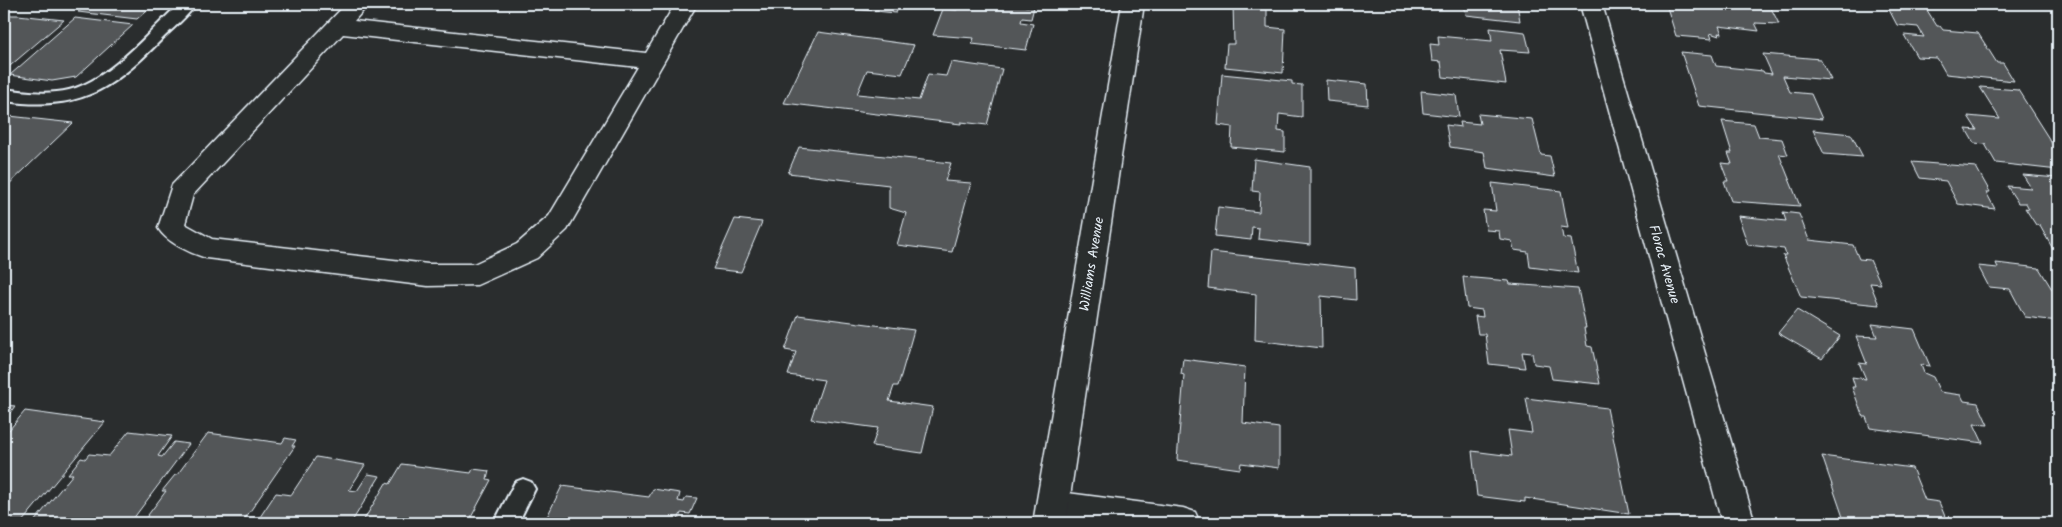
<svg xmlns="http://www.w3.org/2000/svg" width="2062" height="527" font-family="Kalam,sans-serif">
  <rect width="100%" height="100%" fill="#2a2d2e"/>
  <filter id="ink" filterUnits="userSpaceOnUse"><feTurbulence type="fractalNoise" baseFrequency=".02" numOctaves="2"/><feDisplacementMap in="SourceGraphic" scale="10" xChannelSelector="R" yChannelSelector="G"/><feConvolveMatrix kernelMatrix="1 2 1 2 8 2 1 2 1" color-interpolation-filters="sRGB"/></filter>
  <g filter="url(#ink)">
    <g fill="#535759" stroke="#e8f1f8">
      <polygon points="88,4 154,4 137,19 78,12"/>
      <polygon points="846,4 900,4 896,13 844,8"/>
      <polygon points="956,4 1026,4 1025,6 1034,7 1031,19 1022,18 1021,22 1033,24 1026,50 972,44 974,38 933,35 943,9 957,10 959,5"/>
      <polygon points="1233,4 1267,7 1267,27 1285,29 1283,73 1225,67 1227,44 1234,44"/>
      <polygon points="1464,4 1517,4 1520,21 1466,15"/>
      <polygon points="1666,4 1747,4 1748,6 1771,8 1779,24 1755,23 1759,31 1719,26 1722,34 1718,33 1719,36 1710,33 1712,39 1676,36"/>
      <polygon points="1886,4 1925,7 1937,26 1940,26 1943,30 1978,33 1997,63 2003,63 2014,81 1946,74 1937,58 1917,57 1904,35 1924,37 1918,27 1897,25"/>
      <polygon points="5,15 18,15 64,20 4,71"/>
      <polygon points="75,18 133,25 76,77 52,81 10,75"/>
      <polygon points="1490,28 1525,32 1530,52 1500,50 1506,84 1443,77 1441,62 1432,61 1430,44 1439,45 1438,36 1492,41"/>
      <polygon points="818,32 914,45 902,74 867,70 857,94 919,100 928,74 946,76 951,62 1002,69 987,125 961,122 961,124 784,103"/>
      <polygon points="1681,52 1712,55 1716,66 1763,71 1764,73 1772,74 1763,54 1820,59 1831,80 1783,76 1790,92 1811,94 1822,119 1699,106"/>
      <polygon points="1222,74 1292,81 1292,84 1302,85 1302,117 1279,114 1278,131 1285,132 1285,152 1231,147 1232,127 1218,125"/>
      <polygon points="1326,80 1367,84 1368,105 1327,101"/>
      <polygon points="1980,87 2018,90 2058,153 2058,170 1996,163 1985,144 1974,143 1966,129 1977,130 1968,116 2000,119"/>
      <polygon points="1421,91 1456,95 1459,117 1423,113"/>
      <polygon points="1478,114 1532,119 1541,155 1550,156 1555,177 1487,168 1484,152 1450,147 1446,125 1461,127 1460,122 1480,124"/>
      <polygon points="9,116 73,123 4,189 4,120"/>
      <polygon points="1722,121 1754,124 1759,137 1782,139 1788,155 1779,154 1800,206 1731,201 1724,181 1728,181 1721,163 1732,164 1728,153 1732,153"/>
      <polygon points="1813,130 1851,134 1863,157 1824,154"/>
      <polygon points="799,147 951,163 945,181 971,183 952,252 897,245 906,213 889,208 889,185 788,173"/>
      <polygon points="1254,159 1310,167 1310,245 1258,239 1259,228 1252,227 1251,240 1215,236 1218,207 1259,212 1260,192 1252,191"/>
      <polygon points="1912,162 1976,167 1990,192 1986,192 1995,209 1958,204 1946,181 1920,178"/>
      <polygon points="2023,175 2057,178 2058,180 2058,258 2040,226 2036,225 2025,208 2029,209 2026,203 2018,203 2007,186 2031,188"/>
      <polygon points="1492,183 1561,191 1568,228 1561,227 1563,238 1571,239 1578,273 1530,267 1528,252 1514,250 1512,241 1500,239 1499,231 1486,230 1483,210 1496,211"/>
      <polygon points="1783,212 1799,214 1809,240 1853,245 1859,259 1870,260 1881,284 1870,283 1879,305 1801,297 1783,255 1786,255 1784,249 1748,245 1738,216 1786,221"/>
      <polygon points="735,219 762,222 741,272 713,269"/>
      <polygon points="1211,252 1355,268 1356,300 1321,296 1322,348 1255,340 1256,294 1208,288"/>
      <polygon points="1996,263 2039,268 2058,299 2058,321 2025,317 2010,289 1989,287 1978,266 1998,268"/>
      <polygon points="1463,277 1509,281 1510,284 1578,289 1586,328 1584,328 1587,346 1592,347 1600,384 1552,379 1549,366 1534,364 1532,353 1522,352 1525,368 1489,364 1485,334 1478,334 1475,316 1483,317 1482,310 1467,308"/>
      <polygon points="1797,310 1840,336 1822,359 1778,333"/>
      <polygon points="798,315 914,330 898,386 894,386 889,401 933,407 922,453 872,446 878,428 811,419 824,380 788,375 796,352 785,350"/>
      <polygon points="1872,324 1914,329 1930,366 1921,365 1924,373 1933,377 1940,392 1961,395 1964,401 1978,403 1988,425 1974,424 1983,443 1870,428 1866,417 1863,417 1852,387 1855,387 1852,377 1866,379 1859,363 1867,364 1856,336 1877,337"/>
      <polygon points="1183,359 1245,367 1243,423 1279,428 1279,468 1241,463 1240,469 1177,460 1184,375 1181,374"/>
      <polygon points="1526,398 1607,408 1629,514 1525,498 1525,502 1477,496 1472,451 1512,456 1508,430 1532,433"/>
      <polygon points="4,405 15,406 4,421"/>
      <polygon points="25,411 105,422 21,523 4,523 4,436"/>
      <polygon points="129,431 172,436 158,456 162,457 174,442 189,444 130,523 33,523 73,474 68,474 81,458 85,459 89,454 109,456"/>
      <polygon points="208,433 282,443 285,438 296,440 292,446 295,446 242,523 142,523 166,491 162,491 175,475 177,475"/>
      <polygon points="1822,456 1912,468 1925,500 1939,502 1946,519 1981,523 1845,523"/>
      <polygon points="316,457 365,465 349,490 357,491 368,474 380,476 351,523 256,523 276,493 291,495"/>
      <polygon points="402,464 471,473 473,469 489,471 487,479 491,480 468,523 362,523 386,483 390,484"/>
      <polygon points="562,486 649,497 653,489 680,493 678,501 684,502 686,497 697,498 690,514 681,513 677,523 544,523"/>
    </g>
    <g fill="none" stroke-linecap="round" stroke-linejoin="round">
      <defs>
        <g id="service">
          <path d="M179,4H196C187,17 172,29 161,40C110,92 78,111 4,101V89C25,92 48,95 69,90C110,80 149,32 179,4Z"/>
          <polygon points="523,479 531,482 535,489 518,523 494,523 515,482"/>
        </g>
        <g id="minor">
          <path d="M346,4H369L354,21L646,53L675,4H697L567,230L537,258L477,285L428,286L206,258C190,253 166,242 158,228L172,185ZM343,34L638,67L549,216L517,244L474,264H428L212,239L185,224L193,195Z"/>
          <polygon points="1580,4 1602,4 1755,523 1722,523"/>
          <polygon points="1052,491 1183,508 1195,512 1200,523 1072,523 1040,516 1036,506 1040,496"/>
        </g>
        <polygon id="tertiary" points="1122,4 1144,4 1066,523 1033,523"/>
      </defs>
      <use href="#service" stroke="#e8f1f8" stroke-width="4"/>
      <use href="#minor" stroke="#e8f1f8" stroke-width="3"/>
      <use href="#tertiary" stroke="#e8f1f8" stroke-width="3"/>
      <use href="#service" fill="#2a2d2e" fill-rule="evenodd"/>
      <use href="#minor" fill="#2a2d2e" fill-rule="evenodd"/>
      <use href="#tertiary" fill="#2a2d2e" fill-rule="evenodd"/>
    </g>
  </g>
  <g text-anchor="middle" stroke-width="4" stroke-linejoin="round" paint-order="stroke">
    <g font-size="14" fill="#e8f1f8" stroke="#2a2d2e">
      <text transform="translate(1091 264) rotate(-81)" y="5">Williams Avenue</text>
      <text transform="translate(1665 264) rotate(74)" y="5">Florac Avenue</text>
    </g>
  </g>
  <rect width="2062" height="527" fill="none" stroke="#2a2d2e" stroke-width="20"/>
  <rect x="10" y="10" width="2042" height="507" fill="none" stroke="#e8f1f8" stroke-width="2" filter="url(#ink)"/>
</svg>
